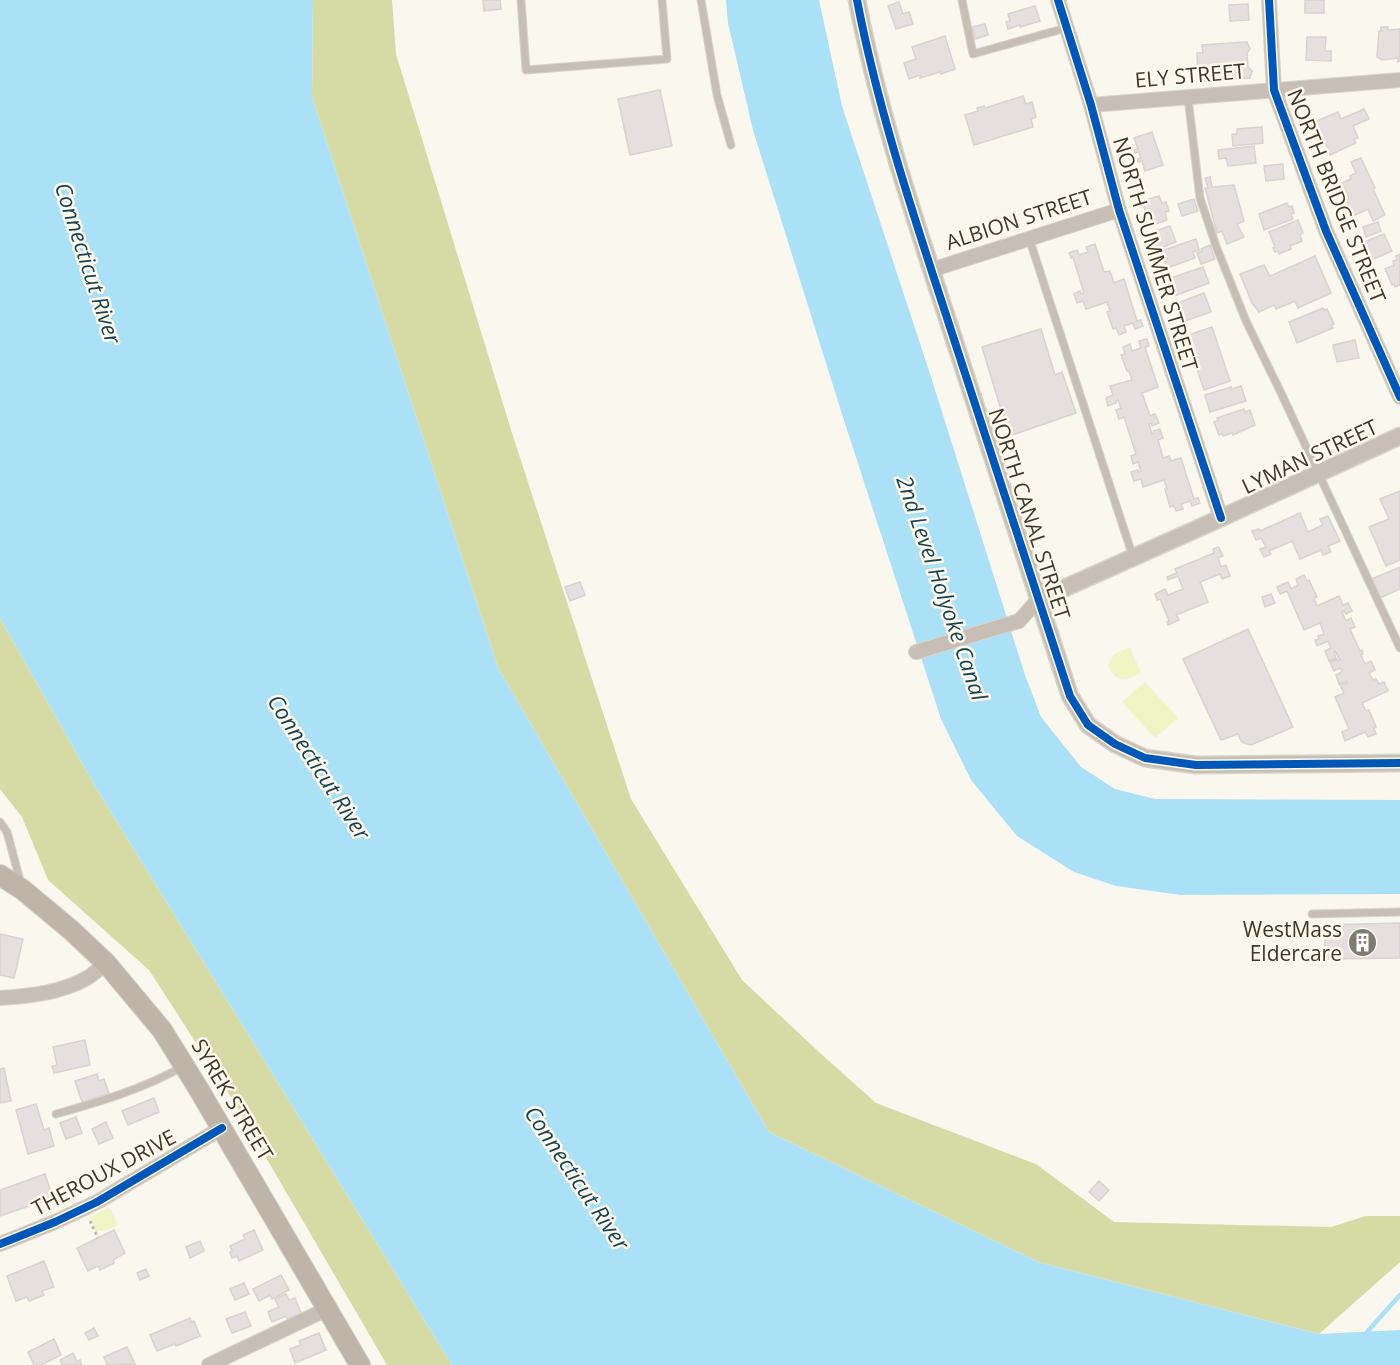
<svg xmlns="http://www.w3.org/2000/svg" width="1400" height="1365" font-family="'Open Sans',sans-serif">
  <rect width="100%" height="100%" fill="#faf7ee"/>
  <g fill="#f0f5c6">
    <path d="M1130,647L1141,673C1126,680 1116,685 1108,665L1114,654Z"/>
    <polygon points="1145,682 1178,718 1155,738 1122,702"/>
    <polygon points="108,1208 110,1208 118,1225 104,1231 96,1231 90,1217"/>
  </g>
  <g fill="#d6dba6">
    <polygon points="313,0 392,0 396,54 512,433 631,799 742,980 820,1053 876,1103 1036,1164 1114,1222 1331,1227 1366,1216 1400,1216 1400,1262 1319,1334 1038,1262 769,1132 498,668 312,97"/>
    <polygon points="0,618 95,786 452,1365 387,1365 229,1094 149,970 48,880 22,817 0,789"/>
  </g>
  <g fill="#aae1f6">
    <polygon points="0,0 313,0 312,97 498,668 769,1132 1038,1262 1319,1334 1400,1330 1400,1365 452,1365 95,786 0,618"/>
    <polygon points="726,0 819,0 842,106 931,377 1025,675 1041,717 1081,767 1115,789 1155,799 1400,800 1400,894 1181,895 1116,886 1074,872 1017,836 971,780 941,719 841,411 753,130 728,23"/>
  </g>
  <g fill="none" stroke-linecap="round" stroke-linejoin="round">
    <polyline stroke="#aae1f6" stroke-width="4.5" points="1367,1332 1400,1295"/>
  </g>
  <g fill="#e6dfdf" stroke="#d8d2d0" stroke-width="1.5">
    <polygon points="483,0 500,0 501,9 484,11"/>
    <rect x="1305" y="0" width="19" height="13"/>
    <polygon points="899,2 903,14 909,12 913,24 896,29 888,6"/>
    <polygon points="1248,4 1249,20 1230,21 1229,5"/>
    <polygon points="1035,6 1040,21 1020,27 1020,25 1008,29 1006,22 1010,21 1008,14"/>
    <polygon points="985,24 988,35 975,39 972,27"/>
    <polygon points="1381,27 1388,27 1388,30 1400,29 1400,61 1398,62 1398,58 1382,60 1377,57 1379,31 1381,31"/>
    <polygon points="945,36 955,69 941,74 940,72 920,78 920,75 909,79 904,63 916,59 912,47"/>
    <polygon points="1307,37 1326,37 1325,51 1331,51 1331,61 1306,60"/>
    <polygon points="1247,42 1250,49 1247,53 1248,67 1252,71 1250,78 1205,81 1204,74 1198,74 1197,53 1203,53 1202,45"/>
    <polygon points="660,90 672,146 630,155 618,99"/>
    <polygon points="1023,96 1026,104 1032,102 1036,117 1031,119 1033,127 974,145 965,115 978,111 977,108 984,106 985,108"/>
    <polygon points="1364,109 1369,119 1353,126 1358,138 1354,139 1356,143 1330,155 1324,140 1320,142 1312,123 1338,112 1341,119"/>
    <polygon points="1262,127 1263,143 1233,146 1232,134 1237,134 1237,129"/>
    <polygon points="1152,132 1163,165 1145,171 1142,161 1138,162 1137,159 1141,158 1139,152 1135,153 1134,150 1138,149 1134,138"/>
    <polygon points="1254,146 1256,163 1228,166 1226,158 1219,159 1218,150"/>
    <polygon points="1361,158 1375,188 1373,189 1385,215 1373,221 1368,209 1353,216 1346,200 1349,198 1342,183 1351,179 1350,176 1356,173 1351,162"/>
    <polygon points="1283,164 1284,179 1266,181 1264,166"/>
    <polygon points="1210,177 1212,187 1234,185 1244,221 1237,224 1244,237 1227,244 1222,231 1217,233 1205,188 1208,188 1205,178"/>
    <polygon points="1159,196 1162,203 1166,202 1169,211 1165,212 1167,220 1150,226 1142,201"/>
    <polygon points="1194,199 1198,211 1182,216 1178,204"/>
    <polygon points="1287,203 1289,207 1292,206 1294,213 1291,214 1293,219 1264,230 1259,214"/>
    <polygon points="1298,220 1303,233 1300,235 1302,241 1290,246 1291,249 1279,254 1278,251 1275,252 1273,248 1275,247 1269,232"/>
    <polygon points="1378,222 1381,231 1366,237 1363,227"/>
    <polygon points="1170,226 1176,242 1158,249 1152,232"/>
    <polygon points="1384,234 1392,251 1369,261 1362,243"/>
    <polygon points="1196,239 1199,250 1193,252 1195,258 1167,268 1161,251"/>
    <polygon points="1095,244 1104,272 1110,271 1114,283 1124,279 1137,321 1141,320 1143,326 1135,329 1133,323 1124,326 1126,332 1119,335 1116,328 1113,329 1107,312 1110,311 1107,302 1086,309 1083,301 1077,303 1074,294 1080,291 1081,294 1084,293 1073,257 1071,258 1069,253 1077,250 1079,255 1088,252 1086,247"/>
    <polygon points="1210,245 1215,259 1201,264 1197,253 1202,251 1201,249"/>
    <polygon points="1400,254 1400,285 1395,287 1394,284 1392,285 1385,269 1394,265 1393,261 1397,260 1396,256"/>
    <polygon points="1315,256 1331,293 1298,308 1295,301 1276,309 1274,305 1259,312 1252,303 1240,274 1264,265 1270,276"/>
    <polygon points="1203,267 1209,283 1174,296 1168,279"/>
    <polygon points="1204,293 1211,312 1182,322 1175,304"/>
    <polygon points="1323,308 1324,310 1327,309 1334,324 1331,325 1333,328 1297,343 1289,322"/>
    <polygon points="1212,327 1230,381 1204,390 1186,336"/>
    <polygon points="1041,329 1055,375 1062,372 1076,413 1009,436 982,347"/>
    <polygon points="1147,339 1149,346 1145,347 1158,387 1142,393 1150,416 1155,414 1159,423 1152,426 1151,423 1149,424 1152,434 1154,433 1154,431 1160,429 1163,438 1158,440 1163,458 1169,456 1171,461 1181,458 1194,499 1198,498 1200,503 1192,506 1190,501 1181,504 1183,509 1176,511 1174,506 1170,507 1165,489 1167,489 1164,480 1143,487 1141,479 1134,481 1131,472 1138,470 1138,472 1141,471 1138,462 1133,464 1131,456 1136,454 1124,417 1119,419 1116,410 1121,408 1118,400 1116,401 1116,403 1108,406 1106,398 1113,395 1110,386 1132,380 1129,371 1127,371 1121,355 1125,354 1123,347 1130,344 1132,351 1141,348 1139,341"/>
    <polygon points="1355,340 1359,358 1337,362 1333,345"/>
    <polygon points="1241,386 1246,401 1210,412 1205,395 1231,387 1231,389"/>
    <polygon points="1244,409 1245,412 1250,410 1255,425 1233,435 1232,433 1223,436 1222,434 1219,435 1214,422 1218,420 1217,418"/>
    <polygon points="1400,491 1400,560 1386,566 1369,527 1389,519 1380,499"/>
    <polygon points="1300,513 1308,532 1323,525 1320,519 1328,516 1340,541 1328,546 1331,552 1323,555 1321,550 1300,559 1292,541 1269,551 1271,554 1264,557 1260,549 1266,547 1261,538 1256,540 1252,531 1259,529 1260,531"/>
    <polygon points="1219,547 1223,556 1218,558 1221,567 1226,565 1230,576 1222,579 1220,574 1200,582 1208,602 1176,615 1179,620 1168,625 1167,622 1169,621 1160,599 1157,600 1155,594 1165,589 1168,595 1183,589 1178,576 1168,580 1167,577 1177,573 1175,569 1214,553 1213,549"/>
    <polygon points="1400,567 1400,589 1380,598 1372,579"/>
    <polygon points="1304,575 1307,581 1309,580 1317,597 1314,598 1317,606 1339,596 1343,605 1348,603 1352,611 1346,614 1344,611 1342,612 1346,621 1351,618 1355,627 1350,629 1360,651 1362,650 1363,654 1361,655 1365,664 1371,661 1375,670 1369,673 1373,680 1376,679 1379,684 1384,682 1388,691 1362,703 1366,711 1369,710 1376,727 1374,728 1376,734 1368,737 1365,732 1345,741 1342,732 1349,729 1335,697 1344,693 1340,685 1347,683 1346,681 1339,684 1336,675 1342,672 1340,668 1334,671 1330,662 1337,659 1338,661 1340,660 1335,651 1334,652 1336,658 1329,661 1325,651 1331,648 1328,641 1317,646 1315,640 1319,639 1318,636 1324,634 1320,623 1304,630 1287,591 1280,594 1277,587 1288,582 1291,589 1298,585 1296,579"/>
    <polygon points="580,582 585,595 570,601 565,587"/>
    <polygon points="1271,594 1275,603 1265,607 1262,597"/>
    <polygon points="1248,629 1293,727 1251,745 1244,743 1241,741 1238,734 1221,740 1183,659"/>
    <polygon points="1400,923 1400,958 1325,959 1325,925"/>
    <polygon points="0,934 23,939 14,978 0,975"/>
    <polygon points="85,1040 90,1065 54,1073 52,1066 57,1065 53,1047"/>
    <polygon points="4,1068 11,1101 0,1103 0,1069"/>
    <polygon points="97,1074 99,1081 104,1079 109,1094 82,1102 75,1081"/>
    <polygon points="154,1098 159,1112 128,1125 122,1111"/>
    <polygon points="36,1104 44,1130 49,1128 54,1146 28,1154 16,1110"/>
    <polygon points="76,1117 82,1133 66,1139 60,1123"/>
    <polygon points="106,1122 113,1138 99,1144 92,1129"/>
    <polygon points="45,1174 53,1198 0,1216 0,1190"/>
    <polygon points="1099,1181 1109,1190 1099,1201 1089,1192"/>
    <polygon points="114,1230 125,1253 113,1260 114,1263 100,1270 98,1266 88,1271 77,1248"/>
    <polygon points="254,1230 263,1250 239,1261 237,1256 232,1258 230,1252 232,1251 230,1246 245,1239 243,1235"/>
    <polygon points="200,1241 204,1251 190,1258 186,1247"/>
    <polygon points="44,1261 54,1287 42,1291 44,1295 29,1301 27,1297 16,1301 7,1276"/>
    <polygon points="146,1269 149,1276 140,1280 137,1273"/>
    <polygon points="281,1275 289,1290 272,1299 270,1295 259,1301 253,1289"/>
    <polygon points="244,1283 249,1294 235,1300 230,1289"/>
    <polygon points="286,1294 289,1300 295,1298 301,1313 287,1319 286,1316 272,1322 268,1312 279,1307 275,1299"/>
    <polygon points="245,1312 251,1326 232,1333 226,1319"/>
    <polygon points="190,1318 191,1322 194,1321 200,1336 176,1346 175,1344 157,1351 150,1335"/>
    <polygon points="94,1328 98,1336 89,1340 85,1333"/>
    <polygon points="319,1333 326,1350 295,1363 290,1349 301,1345 299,1341"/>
    <polygon points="54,1339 61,1355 41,1365 34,1365 28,1352"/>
    <polygon points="127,1347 135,1364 107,1365 104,1357"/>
    <polygon points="73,1353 77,1362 80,1360 82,1365 62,1365 60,1360"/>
  </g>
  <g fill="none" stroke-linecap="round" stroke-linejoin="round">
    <defs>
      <g id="service">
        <polyline points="521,0 526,70 667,59 662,0"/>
        <polyline points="701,0 717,95 731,145"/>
        <polyline points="962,0 973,54 1066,28"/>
        <polyline points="1188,98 1200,198 1216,246 1246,321 1282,395 1400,648"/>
        <polyline points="1029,238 1133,557"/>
        <polyline points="0,822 7,832 21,884"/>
        <polyline points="1312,914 1400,912"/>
        <path d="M56,1114C99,1102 143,1089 182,1067"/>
      </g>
      <g id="minor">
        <polyline points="1058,0 1091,105 1119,210 1221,518"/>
        <polyline points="1269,0 1274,90 1326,231 1400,397"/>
        <polyline points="1091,105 1400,80"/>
        <polyline points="931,270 1119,210"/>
        <polyline points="916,652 1019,621 1038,600"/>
        <path d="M0,998C30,996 61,993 87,978C94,974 100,968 106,963"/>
        <polyline points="0,1244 55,1222 97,1202 222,1128"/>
        <polyline points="209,1365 327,1309"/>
      </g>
      <g id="tertiary">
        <path d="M857,0C878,110 914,217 949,324C989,448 1029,572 1070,696L1088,725L1115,744L1145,758L1196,765L1400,763"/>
        <polyline points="1038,600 1210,523 1400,436"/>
      </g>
      <polyline id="secondary" points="0,875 23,890 71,930 106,963 162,1030 198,1088 360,1365"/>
    </defs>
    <use href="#service" stroke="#d7d4cc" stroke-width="9"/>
    <use href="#minor" stroke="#d7d4cc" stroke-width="16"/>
    <use href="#tertiary" stroke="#d7d4cc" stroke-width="19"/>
    <use href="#secondary" stroke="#d7d4cc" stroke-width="22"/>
    <polyline stroke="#bfbab1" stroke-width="3" stroke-dasharray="3 3" stroke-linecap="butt" points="90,1221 98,1238"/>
    <use href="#service" stroke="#c7bfb5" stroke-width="7"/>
    <use href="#minor" stroke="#c7bfb5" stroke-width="14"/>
    <use href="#tertiary" stroke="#c7bfb5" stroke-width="16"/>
    <use href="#secondary" stroke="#beb4a7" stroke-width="20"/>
    <defs>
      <g id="cycleway">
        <path d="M857,0C878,110 914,217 949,324C989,448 1029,572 1070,696L1088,725L1115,744L1145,758L1196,765L1400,763"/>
        <polyline points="1058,0 1091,105 1119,210 1221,518"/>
        <polyline points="1269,0 1274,90 1326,231 1400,397"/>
        <polyline points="0,1244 55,1222 97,1202 222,1128"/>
      </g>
    </defs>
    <use href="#cycleway" stroke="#fef9ea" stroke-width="11"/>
    <use href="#cycleway" stroke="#0057b8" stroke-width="8"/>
  </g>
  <defs>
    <symbol id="building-disc" viewBox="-11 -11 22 22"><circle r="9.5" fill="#7e7b71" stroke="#fef9ea"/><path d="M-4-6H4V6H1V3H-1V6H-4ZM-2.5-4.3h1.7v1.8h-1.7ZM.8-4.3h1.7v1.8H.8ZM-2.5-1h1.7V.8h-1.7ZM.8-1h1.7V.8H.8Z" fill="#fff"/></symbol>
  </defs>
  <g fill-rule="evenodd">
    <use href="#building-disc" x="1346" y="926" width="33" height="33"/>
  </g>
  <g text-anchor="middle" stroke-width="5" stroke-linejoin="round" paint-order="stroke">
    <g font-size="21" fill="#3c382e" stroke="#fef9ea">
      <text transform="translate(1190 76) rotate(-5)" y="7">ELY STREET</text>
      <text transform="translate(1336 196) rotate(68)" y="7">NORTH BRIDGE STREET</text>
      <text transform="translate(1019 220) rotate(-18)" y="7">ALBION STREET</text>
      <text transform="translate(1155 254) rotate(73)" y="7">NORTH SUMMER STREET</text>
      <text transform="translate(1310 457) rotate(-25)" y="7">LYMAN STREET</text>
      <text transform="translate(1029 514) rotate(72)" y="7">NORTH CANAL STREET</text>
      <text transform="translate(232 1100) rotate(59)" y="7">SYREK STREET</text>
      <text transform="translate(104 1173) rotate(-28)" y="7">THEROUX DRIVE</text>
    </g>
    <g font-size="21" fill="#3c382e" stroke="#fef9ea" text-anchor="end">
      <text x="1342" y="937">WestMass<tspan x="1342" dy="24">Eldercare</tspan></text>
    </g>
    <g font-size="22" font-style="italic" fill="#164456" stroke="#fef9ea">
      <text transform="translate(88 263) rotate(72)" y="8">Connecticut River</text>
      <text transform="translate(942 588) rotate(71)" y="8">2nd Level Holyoke Canal</text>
      <text transform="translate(319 767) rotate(57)" y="8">Connecticut River</text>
      <text transform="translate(577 1178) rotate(56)" y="8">Connecticut River</text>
    </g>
  </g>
</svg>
